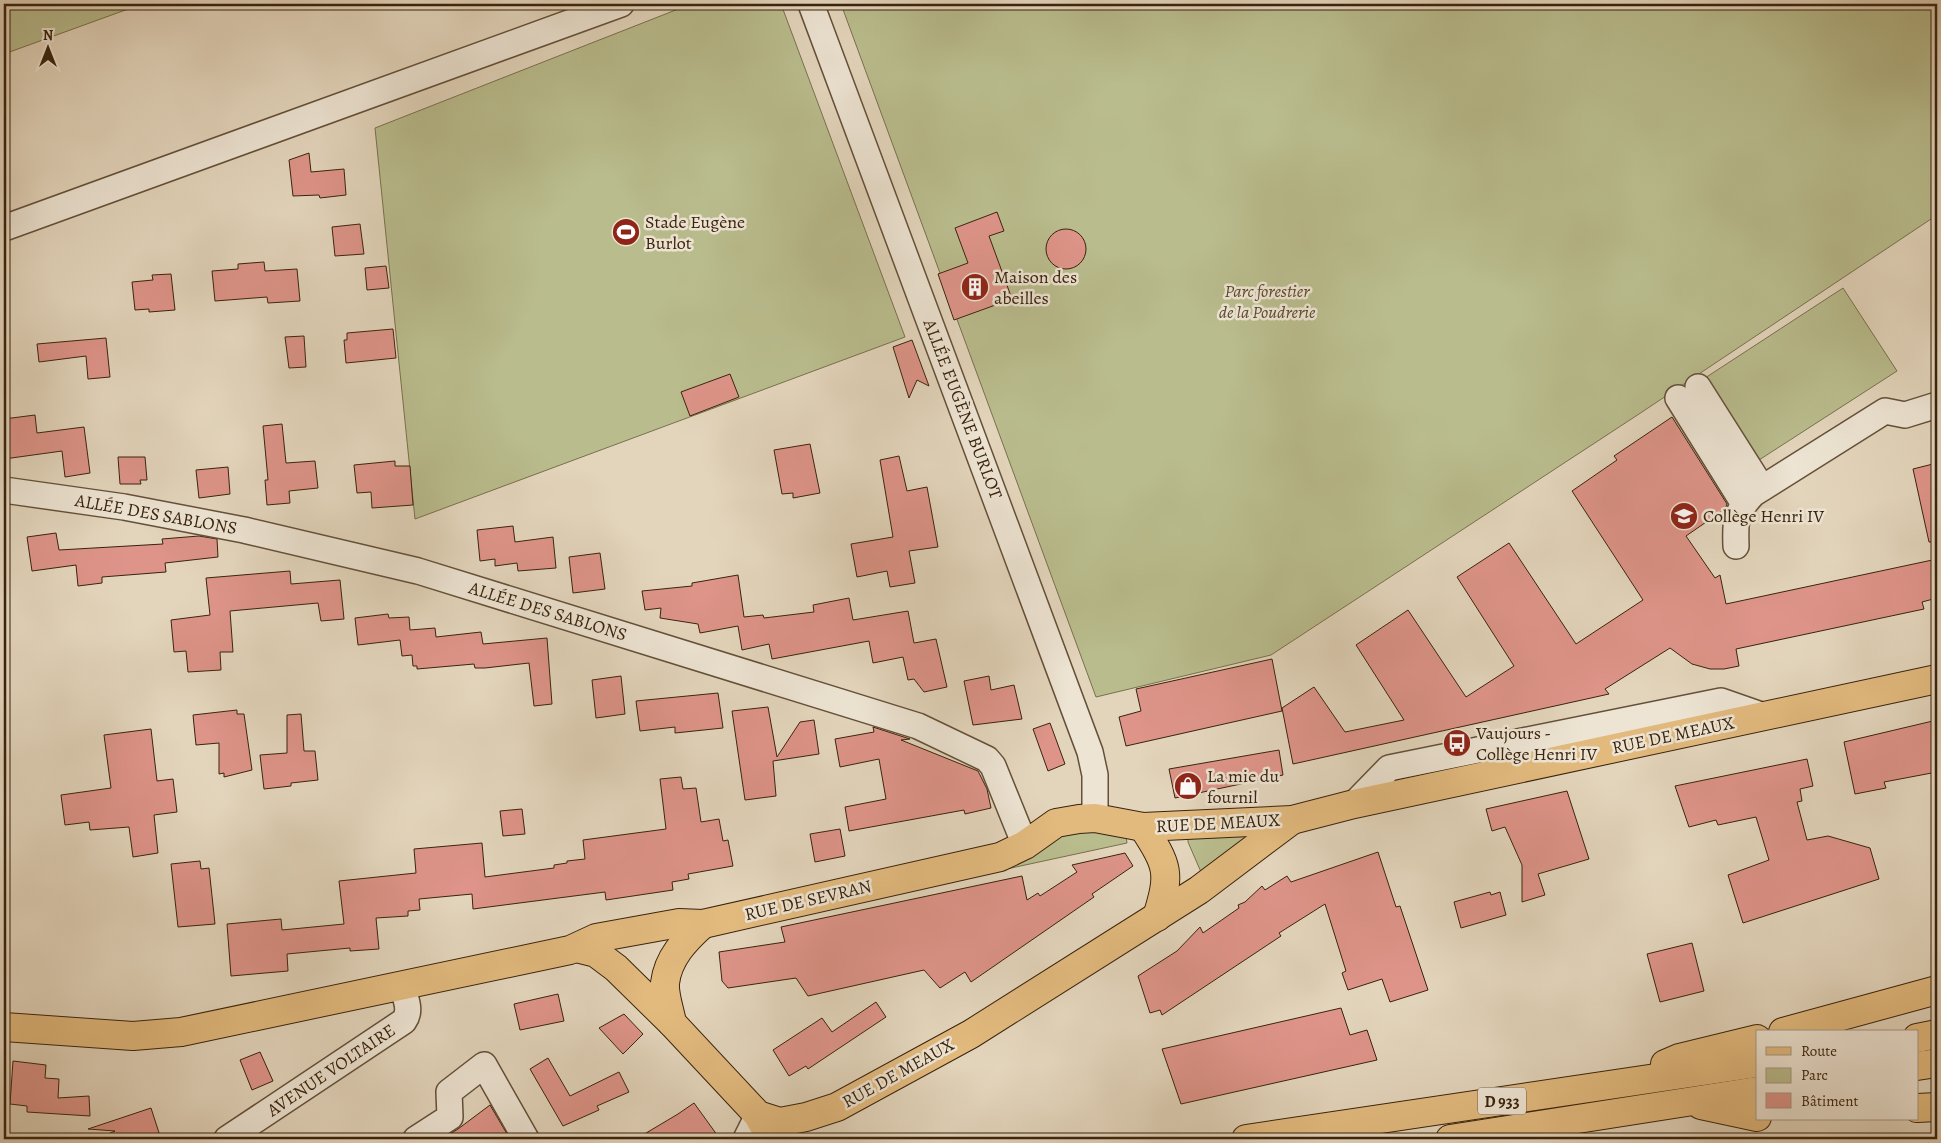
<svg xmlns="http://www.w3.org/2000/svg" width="1941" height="1143" font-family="Alegreya,serif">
  <rect width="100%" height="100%" fill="#e3d5bc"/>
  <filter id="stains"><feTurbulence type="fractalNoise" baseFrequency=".004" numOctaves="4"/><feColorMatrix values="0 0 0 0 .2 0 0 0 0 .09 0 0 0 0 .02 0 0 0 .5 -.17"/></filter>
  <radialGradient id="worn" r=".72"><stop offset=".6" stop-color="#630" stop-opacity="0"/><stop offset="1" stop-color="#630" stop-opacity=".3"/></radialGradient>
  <g fill="#b9bc8d" stroke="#79704d">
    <polygon points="4,4 142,4 4,54"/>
    <polygon points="691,4 781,4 905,337 415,519 375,128"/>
    <polygon points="841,4 1937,4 1937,215 1639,414 1271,655 1096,697"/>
    <polygon points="1843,288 1897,371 1759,460 1705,378"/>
    <polygon points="1069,827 1126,836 1127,843 1002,870"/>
    <polygon points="1188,833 1254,835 1204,879 1188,842"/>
  </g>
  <g fill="#de9489" stroke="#39230d">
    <polygon points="309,153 311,172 344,169 346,195 320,198 319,195 293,196 289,160"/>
    <polygon points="997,212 1004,231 989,236 1012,299 954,320 938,274 968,263 955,228"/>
    <polygon points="360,224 364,254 335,256 332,227"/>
    <circle cx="1066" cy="249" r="20"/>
    <polygon points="264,262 265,271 297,269 300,301 268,303 267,297 215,301 212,271 238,269 238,264"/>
    <polygon points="386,266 389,288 367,290 365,268"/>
    <polygon points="171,274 175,310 149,312 149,309 135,310 132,282 153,280 152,275"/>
    <polygon points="393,329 396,358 346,363 344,340 347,340 347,333"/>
    <polygon points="304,336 306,367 289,368 285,337"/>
    <polygon points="106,338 110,377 88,379 86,356 39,362 37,344"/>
    <polygon points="912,340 929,386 917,380 909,398 893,347"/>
    <polygon points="730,374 739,397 690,416 681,392"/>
    <polygon points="35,415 37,433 84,427 90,473 65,477 62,451 4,459 4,419"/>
    <polygon points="1672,417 1727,504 1725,509 1686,536 1715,578 1720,575 1726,604 1937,559 1937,598 1922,602 1924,609 1736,649 1739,666 1724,669 1710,669 1692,664 1670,648 1605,689 1609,694 1293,764 1282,708 1314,687 1345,732 1404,720 1356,645 1408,610 1466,697 1514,666 1457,577 1509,543 1576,644 1643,600 1572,491 1617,460 1614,456"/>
    <polygon points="282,424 286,463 315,461 318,488 289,491 290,503 267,505 265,480 268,480 263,426"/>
    <polygon points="810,444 820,493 793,498 793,493 782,494 774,450"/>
    <polygon points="899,456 907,491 927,487 938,547 909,551 915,583 890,587 887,571 857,577 851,544 893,537 880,460"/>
    <polygon points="118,457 145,457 147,480 140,480 141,484 120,484"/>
    <polygon points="395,461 395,466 410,466 413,505 372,508 371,492 357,493 354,465"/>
    <polygon points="1937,463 1937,542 1929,542 1913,469"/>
    <polygon points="228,467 230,494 199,498 196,470"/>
    <polygon points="513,526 515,542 553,537 556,568 518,571 517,563 495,566 495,559 480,561 477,530"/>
    <polygon points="56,533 59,550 163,544 162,539 199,536 217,539 218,557 165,563 166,572 102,577 102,583 78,586 76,565 32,571 27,537"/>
    <polygon points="600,553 605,589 573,593 569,557"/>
    <polygon points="290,571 291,584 340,580 344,619 321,621 318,603 230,611 233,652 220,652 221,670 188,672 186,651 174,652 171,620 210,615 206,578"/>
    <polygon points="738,575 744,617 763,615 764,618 814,612 813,605 849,598 853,620 908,611 914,643 936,639 947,687 924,692 914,679 908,680 903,657 873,663 869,641 772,659 769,644 742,650 738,626 700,633 698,624 660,618 661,608 645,610 642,591 692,586 692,583"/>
    <polygon points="388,614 389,618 409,617 410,630 435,628 436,637 481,632 483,644 547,638 552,704 534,706 529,663 485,668 475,668 474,664 417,669 417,666 413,666 412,655 402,656 400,640 358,645 355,618"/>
    <polygon points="1272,659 1282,711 1126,746 1119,717 1141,711 1136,689"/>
    <polygon points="621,676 625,714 596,718 592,680"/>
    <polygon points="989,676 991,690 1014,685 1022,719 973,725 964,681"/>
    <polygon points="718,693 723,728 675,733 675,727 640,731 636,701"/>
    <polygon points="768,707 777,757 800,722 814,720 819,754 773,761 776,796 745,800 732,711"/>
    <polygon points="237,710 237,714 244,714 252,770 224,777 224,773 219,774 219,743 196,745 193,715"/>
    <polygon points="301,714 304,751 315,751 318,780 291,783 291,786 264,789 260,755 287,753 287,715"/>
    <polygon points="1937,720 1937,772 1884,782 1886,788 1855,794 1844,742"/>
    <polygon points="1050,723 1065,764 1048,771 1033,729"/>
    <polygon points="873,727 910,739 901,740 978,771 987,789 991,808 965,814 964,810 849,831 845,807 886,799 879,759 840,767 835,739 874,732"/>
    <polygon points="151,729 157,781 173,779 177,812 154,815 158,853 133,857 129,827 90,830 89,822 65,825 61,795 111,788 104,735"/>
    <polygon points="1279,750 1283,775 1175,798 1169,769"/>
    <polygon points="1807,759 1813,786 1800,789 1802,801 1797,802 1807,840 1828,836 1870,848 1879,879 1743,923 1728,875 1769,860 1756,817 1718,825 1716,820 1689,827 1675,786"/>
    <polygon points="681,777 683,789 696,788 701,822 719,819 723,841 728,840 733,866 688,874 689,879 672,882 673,890 606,900 605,892 473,909 472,894 419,899 420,910 408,911 408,916 376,918 379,949 350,951 350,948 287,954 288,971 231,976 227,924 281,919 282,930 344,924 339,881 416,873 414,849 482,843 485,877 554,868 554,865 567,863 567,861 585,859 583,840 666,829 660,779"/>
    <polygon points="1567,791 1589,859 1538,874 1545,895 1522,902 1522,865 1505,827 1492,831 1486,809"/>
    <polygon points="522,809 525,834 503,836 500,811"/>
    <polygon points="840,829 845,856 815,862 810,834"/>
    <polygon points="1378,852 1396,907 1400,906 1428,990 1390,1002 1382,979 1348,990 1342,973 1346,971 1325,904 1279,933 1281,936 1162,1015 1160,1010 1150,1013 1138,976 1177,951 1200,927 1203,933 1239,908 1238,905 1245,902 1262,886 1265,890 1287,876 1291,882"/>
    <polygon points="1125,853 1133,866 1092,894 1094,897 971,982 965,972 940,988 924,970 808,996 796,978 728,988 722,981 719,952 785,942 781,927 1022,876 1027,900 1038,893 1040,896 1077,872 1072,865"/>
    <polygon points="200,861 201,869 209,868 215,924 178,927 171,864"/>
    <polygon points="1490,892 1491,895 1500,892 1506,915 1461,928 1454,902"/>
    <polygon points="1692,943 1704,991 1660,1002 1647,954"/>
    <polygon points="558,994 564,1021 520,1030 514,1004"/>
    <polygon points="876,1002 886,1017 808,1069 806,1066 789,1076 773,1050 822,1018 832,1032"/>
    <polygon points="1341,1008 1350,1035 1367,1030 1377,1060 1181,1104 1162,1049"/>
    <polygon points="624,1014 643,1034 623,1054 599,1028"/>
    <polygon points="260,1052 273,1081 252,1090 240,1060"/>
    <polygon points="548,1058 570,1096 619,1072 629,1092 597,1106 599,1110 563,1126 530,1069"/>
    <polygon points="13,1061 46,1065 45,1078 59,1079 58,1098 89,1096 90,1116 27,1112 27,1106 10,1104"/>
    <polygon points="694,1103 720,1139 636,1139 678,1114"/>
    <polygon points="490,1105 510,1139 442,1139 458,1129"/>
    <polygon points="151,1108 161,1139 97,1139 115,1131 88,1129"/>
  </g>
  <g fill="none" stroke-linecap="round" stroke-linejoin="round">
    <defs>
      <g id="minor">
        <polyline points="811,4 1090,752 1095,775 1095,818"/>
        <polyline points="4,228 621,4"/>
        <polyline points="1698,387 1762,488"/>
        <polyline points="1678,398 1744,504"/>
        <polyline points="4,490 124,507 244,530 418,571 918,726 987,759 993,766 1025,845"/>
        <path d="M1736,546C1735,520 1735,513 1753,494L1885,411L1905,415L1937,405"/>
        <polyline points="1354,804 1389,768 1721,701 1764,716"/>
        <path d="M227,1139L404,1021C412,1010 405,998 402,985"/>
        <polyline points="416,1139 450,1117 449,1092 484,1065 526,1139"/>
        <polyline points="746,1139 758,1115"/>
      </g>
      <g id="major">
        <path d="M1143,827C1168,866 1171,872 1157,917"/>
        <polyline points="576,948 596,953 616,968 672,1023 758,1115 780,1122 806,1117 837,1107 971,1034 1199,890 1292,820"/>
        <path d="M672,1023C670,1011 664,995 665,983C668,958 685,940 703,924"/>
        <polyline points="4,1027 133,1036 181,1032 570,950 596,938 679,923 703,924 1000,857 1025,845 1056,823 1079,819 1095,818 1143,827 1292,820 1354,804 1937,679"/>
      </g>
      <g id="highway">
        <polyline points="1783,1032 1937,990"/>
        <polyline points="1917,1038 1937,1034"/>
        <polyline points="1665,1064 1679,1058 1757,1039"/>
        <polyline points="1917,1066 1937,1063"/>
        <polyline points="1701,1105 1757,1117"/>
        <polyline points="1917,1108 1937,1107"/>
        <polyline points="758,1115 771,1139"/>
        <polyline points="1246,1139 1757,1063"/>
        <polyline points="1450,1139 1757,1091"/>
      </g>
    </defs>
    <use href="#minor" stroke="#645039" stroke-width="28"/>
    <use href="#major" stroke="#39230d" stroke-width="30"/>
    <use href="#highway" stroke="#39230d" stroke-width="30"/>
    <use href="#minor" stroke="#ede4d3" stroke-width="25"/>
    <use href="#major" stroke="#e2ba7e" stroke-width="28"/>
    <use href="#highway" stroke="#e2ba7e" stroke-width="28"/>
  </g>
  <defs>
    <symbol id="stadium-disc" viewBox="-11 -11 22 22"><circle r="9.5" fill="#8f2418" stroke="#ede4d3"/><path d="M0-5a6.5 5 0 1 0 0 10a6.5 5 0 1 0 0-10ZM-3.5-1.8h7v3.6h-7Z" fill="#fff"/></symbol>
    <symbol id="building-disc" viewBox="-11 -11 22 22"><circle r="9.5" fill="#8f2418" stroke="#ede4d3"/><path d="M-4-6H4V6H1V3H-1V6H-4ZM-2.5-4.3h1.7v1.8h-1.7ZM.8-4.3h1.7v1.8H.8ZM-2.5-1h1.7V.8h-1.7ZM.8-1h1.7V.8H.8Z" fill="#fff"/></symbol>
    <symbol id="school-disc" viewBox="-11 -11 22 22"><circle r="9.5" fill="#8f2418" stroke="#ede4d3"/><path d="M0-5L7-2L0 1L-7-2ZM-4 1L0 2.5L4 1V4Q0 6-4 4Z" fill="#fff"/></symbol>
    <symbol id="bus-disc" viewBox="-11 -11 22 22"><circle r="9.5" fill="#8f2418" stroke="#ede4d3"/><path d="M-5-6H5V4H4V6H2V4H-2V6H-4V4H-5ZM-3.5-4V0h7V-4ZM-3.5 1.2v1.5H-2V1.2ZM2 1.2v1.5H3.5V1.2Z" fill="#fff"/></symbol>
    <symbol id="shop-disc" viewBox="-11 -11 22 22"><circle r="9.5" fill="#8f2418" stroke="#ede4d3"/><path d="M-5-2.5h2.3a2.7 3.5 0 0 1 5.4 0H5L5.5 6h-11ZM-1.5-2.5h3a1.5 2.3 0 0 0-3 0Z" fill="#fff"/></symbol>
  </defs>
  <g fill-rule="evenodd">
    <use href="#stadium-disc" x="610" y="216" width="32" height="32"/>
    <use href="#building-disc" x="959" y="271" width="32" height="32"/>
    <use href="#school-disc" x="1668" y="500" width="32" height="32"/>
    <use href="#bus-disc" x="1441" y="727" width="32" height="32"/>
    <use href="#shop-disc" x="1172" y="770" width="32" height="32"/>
  </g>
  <g text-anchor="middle" stroke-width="5" stroke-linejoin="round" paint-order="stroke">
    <rect fill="#ede4d3" stroke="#6f5d48" stroke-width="1" x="1478" y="1087.5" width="48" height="27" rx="4"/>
    <g font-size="16" font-weight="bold" fill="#39230d">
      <text x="1502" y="1107">D 933</text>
    </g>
    <g font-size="18" fill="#39230d" stroke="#ede4d3" text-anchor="start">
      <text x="645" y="228">Stade Eugène<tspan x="645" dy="21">Burlot</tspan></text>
      <text x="994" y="283">Maison des<tspan x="994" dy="21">abeilles</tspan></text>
      <text x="1703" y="522">Collège Henri IV</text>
      <text x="1476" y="739">Vaujours -<tspan x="1476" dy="21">Collège Henri IV</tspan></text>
      <text x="1207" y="782">La mie du<tspan x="1207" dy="21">fournil</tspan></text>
    </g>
    <g font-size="18" font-style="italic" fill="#59492d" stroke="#ede4d3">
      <text x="1267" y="297">Parc forestier<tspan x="1267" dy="21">de la Poudrerie</tspan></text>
    </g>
    <g font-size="18" fill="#39230d" stroke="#ede4d3">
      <text transform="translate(963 409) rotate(69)" y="6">ALLÉE EUGÈNE BURLOT</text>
      <text transform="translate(156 514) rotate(10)" y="6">ALLÉE DES SABLONS</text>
      <text transform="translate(548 611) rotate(17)" y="6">ALLÉE DES SABLONS</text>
      <text transform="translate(1673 735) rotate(-12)" y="6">RUE DE MEAUX</text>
      <text transform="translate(1218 823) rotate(-3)" y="6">RUE DE MEAUX</text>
      <text transform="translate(808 900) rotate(-13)" y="6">RUE DE SEVRAN</text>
      <text transform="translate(331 1070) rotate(-34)" y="6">AVENUE VOLTAIRE</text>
      <text transform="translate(898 1073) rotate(-29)" y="6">RUE DE MEAUX</text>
    </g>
  </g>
  <rect width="1941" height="1143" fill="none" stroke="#e3d5bc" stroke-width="20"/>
  <rect x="5" y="5" width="1931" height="1133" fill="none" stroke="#39230d" stroke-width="2.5"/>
  <rect x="10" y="10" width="1921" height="1123" fill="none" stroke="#39230d"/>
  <rect x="1756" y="1030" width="162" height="90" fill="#ede4d3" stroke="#a59784"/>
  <rect x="1766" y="1047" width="25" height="8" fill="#e2ba7e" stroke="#a59784"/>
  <text x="1801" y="1056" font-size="15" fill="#39230d">Route</text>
  <rect x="1766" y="1068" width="25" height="15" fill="#b9bc8d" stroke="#a59784"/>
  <text x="1801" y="1080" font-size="15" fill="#39230d">Parc</text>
  <rect x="1766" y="1093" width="25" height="15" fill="#de9489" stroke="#a59784"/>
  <text x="1801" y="1106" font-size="15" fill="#39230d">Bâtiment</text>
  <g transform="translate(48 48)" stroke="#ede4d3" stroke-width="4" paint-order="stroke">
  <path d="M0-4L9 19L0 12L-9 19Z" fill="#39230d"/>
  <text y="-8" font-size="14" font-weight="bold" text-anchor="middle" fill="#39230d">N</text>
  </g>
  <rect width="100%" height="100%" filter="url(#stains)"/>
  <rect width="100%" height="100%" fill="url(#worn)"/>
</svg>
